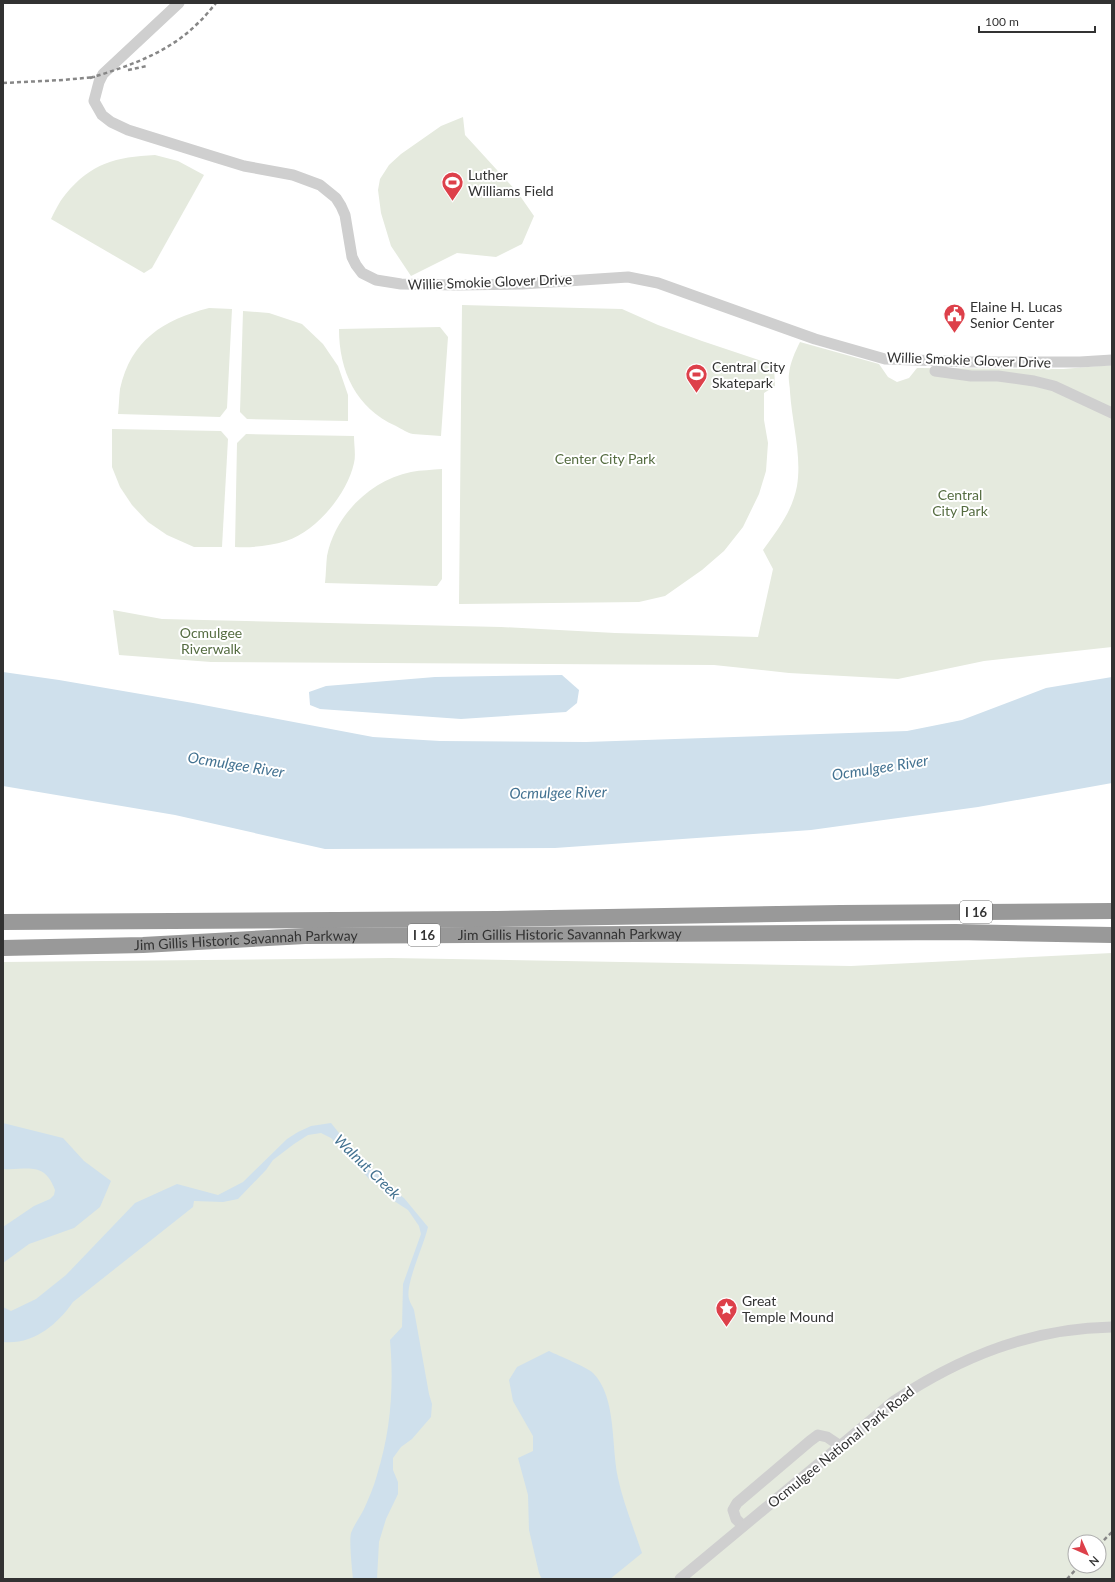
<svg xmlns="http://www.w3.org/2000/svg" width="1115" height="1582" font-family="Lato,sans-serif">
  <rect width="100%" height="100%" fill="#fff"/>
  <g fill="#e5eade" fill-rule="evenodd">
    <polygon points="463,117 465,135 518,193 534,216 522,244 496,257 457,253 411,276 391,246 381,213 378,190 380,179 389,165 401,154 441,126"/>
    <path d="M155,155L178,161L204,175L152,268L144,273L51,219C55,211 59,202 65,195C91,163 116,157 155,155Z"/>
    <polygon points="462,305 622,309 658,325 702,341 774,365 775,386 764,393 764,420 768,443 766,471 759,494 743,527 724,551 702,570 665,596 639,602 459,604"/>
    <path d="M209,308L232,309L227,408L220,417L118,414C119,406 119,397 120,389C131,340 163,320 209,308Z"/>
    <polygon points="243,311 269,313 302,324 323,344 338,366 348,395 348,421 247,419 240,412"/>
    <path d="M440,327L448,337L441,436C432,435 422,435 413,434C407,433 402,429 396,426C356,408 339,371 339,329Z"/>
    <path d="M800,342L879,364L888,377L897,382L909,378L917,368L1063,369L1112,365V647L984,661L898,679L789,673L714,665L211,662L119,655L113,610L162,619L501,627L615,633L758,637L773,569L763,550C778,529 792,512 797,486C802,455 792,423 790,392C790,386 788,380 789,374C790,363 795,352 800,342Z"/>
    <polygon points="112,429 221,431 228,439 222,547 194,547 167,535 148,522 132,505 120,487 112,467"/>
    <path d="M246,434L354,436C354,445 356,455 354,463C347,494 317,531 286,541C269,546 252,548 235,547L237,443Z"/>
    <path d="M442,469V579L437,586L325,583C326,574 326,565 327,556C335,515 371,480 411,472C421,470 432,470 442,469Z"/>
    <path d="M1112,953V1579H3V962L391,958L851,966ZM1075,1542H1099V1566H1075Z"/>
  </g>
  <g fill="#cfe0ec">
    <polygon points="3,672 59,680 193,703 373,737 440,741 586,742 907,731 962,720 1046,688 1112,677 1112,783 978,807 811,830 555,848 325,849 175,815 3,786"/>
    <polygon points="562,675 579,690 577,703 566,712 461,719 320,709 310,705 309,692 326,686 435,677"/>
    <path d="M3,1123L63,1138L84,1161L111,1181L100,1207L74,1228L29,1244L3,1263V1227L34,1206L50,1199L54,1195L55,1190C44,1160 26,1171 3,1169Z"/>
    <path d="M331,1123L347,1143L392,1189L404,1198L428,1227C424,1245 405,1284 409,1299C410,1303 413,1307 414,1310L429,1394L432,1404L431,1417L412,1439L401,1447L393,1458V1470L398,1482V1494L386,1519L379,1542L377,1579H353C352,1569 349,1541 351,1533C354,1525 360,1517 364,1509C369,1498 374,1486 377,1475C391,1430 394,1386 390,1340L402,1327L403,1284L421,1234L419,1226L408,1210L391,1199L382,1187L369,1179L357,1165L331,1138L321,1133L308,1135L294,1144L273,1160L266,1170L238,1199L223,1202L194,1201L193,1207L73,1302C57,1325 33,1345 3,1342V1307L11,1311L36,1299L66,1275L135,1203L177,1184L218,1195L243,1182L287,1139L298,1132L311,1126Z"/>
    <path d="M549,1351C559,1356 587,1367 593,1373C617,1397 611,1447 618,1478C623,1502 634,1529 642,1553L610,1579H567L562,1578L560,1579H542L539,1573L529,1530L528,1495L518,1458L533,1451V1436L513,1401L509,1380L517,1367Z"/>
  </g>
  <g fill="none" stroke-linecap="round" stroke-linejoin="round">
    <g stroke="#cfcfcf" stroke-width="11">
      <polyline points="179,3 103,74 99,82 94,101 102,115 111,122 128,130 218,158 244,166 293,175 320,185 336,198 341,206 345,215 352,257 356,265 362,273 376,280 401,284 456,285 522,284 628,277 658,283 815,339 885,359 971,362 1080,362 1112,360"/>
      <polyline points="935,371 971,376 998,376 1034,381 1054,386 1112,413"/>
      <polyline points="743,1526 736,1519 733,1510 737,1503 810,1441 818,1435 827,1437 839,1445"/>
      <path d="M680,1579L894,1401C960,1357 1031,1328 1112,1327"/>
    </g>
    <g stroke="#999" stroke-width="16">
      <polyline points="3,922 497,919 840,913 1112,911"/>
      <path id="s1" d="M3,948L143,945L305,936L956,932L1112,935"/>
    </g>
    <g stroke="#878787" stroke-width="2.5" stroke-dasharray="4 3" stroke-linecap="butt">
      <polyline points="128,70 147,66"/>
      <path d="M90,78C129,66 168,53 197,24C204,18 210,10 216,3"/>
      <polyline points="3,83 63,80 95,77"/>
      <polyline points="1099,1545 1112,1532"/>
      <polyline points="1067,1579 1079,1566"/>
    </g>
  </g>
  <defs>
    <symbol id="stadium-pin" viewBox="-11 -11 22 30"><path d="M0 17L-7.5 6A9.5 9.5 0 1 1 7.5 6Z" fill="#dd404a" stroke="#fff"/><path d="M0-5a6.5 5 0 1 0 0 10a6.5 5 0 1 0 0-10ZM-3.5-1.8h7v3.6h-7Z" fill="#fff"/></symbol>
    <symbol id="civic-pin" viewBox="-11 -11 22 30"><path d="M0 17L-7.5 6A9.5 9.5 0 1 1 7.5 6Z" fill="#dd404a" stroke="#fff"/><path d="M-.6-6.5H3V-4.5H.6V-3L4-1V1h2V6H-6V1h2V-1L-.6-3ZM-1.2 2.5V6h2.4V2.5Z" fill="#fff"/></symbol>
    <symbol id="sight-pin" viewBox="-11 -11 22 30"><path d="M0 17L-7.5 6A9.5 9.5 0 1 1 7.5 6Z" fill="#dd404a" stroke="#fff"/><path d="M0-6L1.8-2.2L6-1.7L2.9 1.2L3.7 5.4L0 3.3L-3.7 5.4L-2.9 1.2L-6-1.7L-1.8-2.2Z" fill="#fff"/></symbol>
  </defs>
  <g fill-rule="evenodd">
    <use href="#stadium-pin" x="440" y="170" width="25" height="34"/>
    <use href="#civic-pin" x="942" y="302" width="25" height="34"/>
    <use href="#stadium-pin" x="684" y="362" width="25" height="34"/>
    <use href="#sight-pin" x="714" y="1296" width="25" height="34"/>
  </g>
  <g text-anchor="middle" stroke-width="4" stroke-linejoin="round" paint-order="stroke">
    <g fill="#fff" stroke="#707070" stroke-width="1">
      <rect x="960" y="901" width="32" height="22" rx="3"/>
      <rect x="408" y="924" width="32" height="22" rx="3"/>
    </g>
    <g font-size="13" font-weight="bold" fill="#323232">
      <text x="976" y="917">I 16</text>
      <text x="424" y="940">I 16</text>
    </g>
    <g font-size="14" fill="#323232" stroke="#fff" text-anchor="start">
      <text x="468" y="180">Luther<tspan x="468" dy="16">Williams Field</tspan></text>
      <text x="970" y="312">Elaine H. Lucas<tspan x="970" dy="16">Senior Center</tspan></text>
      <text x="712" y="372">Central City<tspan x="712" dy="16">Skatepark</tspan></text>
      <text x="742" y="1306">Great<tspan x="742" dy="16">Temple Mound</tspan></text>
    </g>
    <g font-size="14" fill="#323232" stroke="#fff">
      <text transform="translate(490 282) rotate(-2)" y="5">Willie Smokie Glover Drive</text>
      <text transform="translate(969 360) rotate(2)" y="5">Willie Smokie Glover Drive</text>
      <text dy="5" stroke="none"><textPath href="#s1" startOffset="567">Jim Gillis Historic Savannah Parkway</textPath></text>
      <text dy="5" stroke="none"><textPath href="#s1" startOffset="243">Jim Gillis Historic Savannah Parkway</textPath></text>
      <text transform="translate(841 1447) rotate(-39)" y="5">Ocmulgee National Park Road</text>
    </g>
    <g font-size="14" fill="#556c41" stroke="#fff">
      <text x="605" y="464">Center City Park</text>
      <text x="960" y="500">Central<tspan x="960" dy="16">City Park</tspan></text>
      <text x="211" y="638">Ocmulgee<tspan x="211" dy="16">Riverwalk</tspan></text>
    </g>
    <g font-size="15" font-style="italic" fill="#437291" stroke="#fff">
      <text transform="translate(236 765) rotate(9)" y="5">Ocmulgee River</text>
      <text transform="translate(880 768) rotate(-9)" y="5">Ocmulgee River</text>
      <text transform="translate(558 793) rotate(-1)" y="5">Ocmulgee River</text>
      <text transform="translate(367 1167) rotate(44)" y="5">Walnut Creek</text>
    </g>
  </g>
  <rect width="1115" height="1582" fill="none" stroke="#323232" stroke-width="8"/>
  <g transform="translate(1087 1554) rotate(135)"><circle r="19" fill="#ffffff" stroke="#adadad"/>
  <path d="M0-3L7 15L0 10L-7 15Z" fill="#dd404a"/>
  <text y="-6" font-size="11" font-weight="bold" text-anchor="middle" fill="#323232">N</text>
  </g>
  <path d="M979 26v6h116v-6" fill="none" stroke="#323232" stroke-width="2"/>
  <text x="985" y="26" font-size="12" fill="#323232" stroke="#ffffff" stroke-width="3" paint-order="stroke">100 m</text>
</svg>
